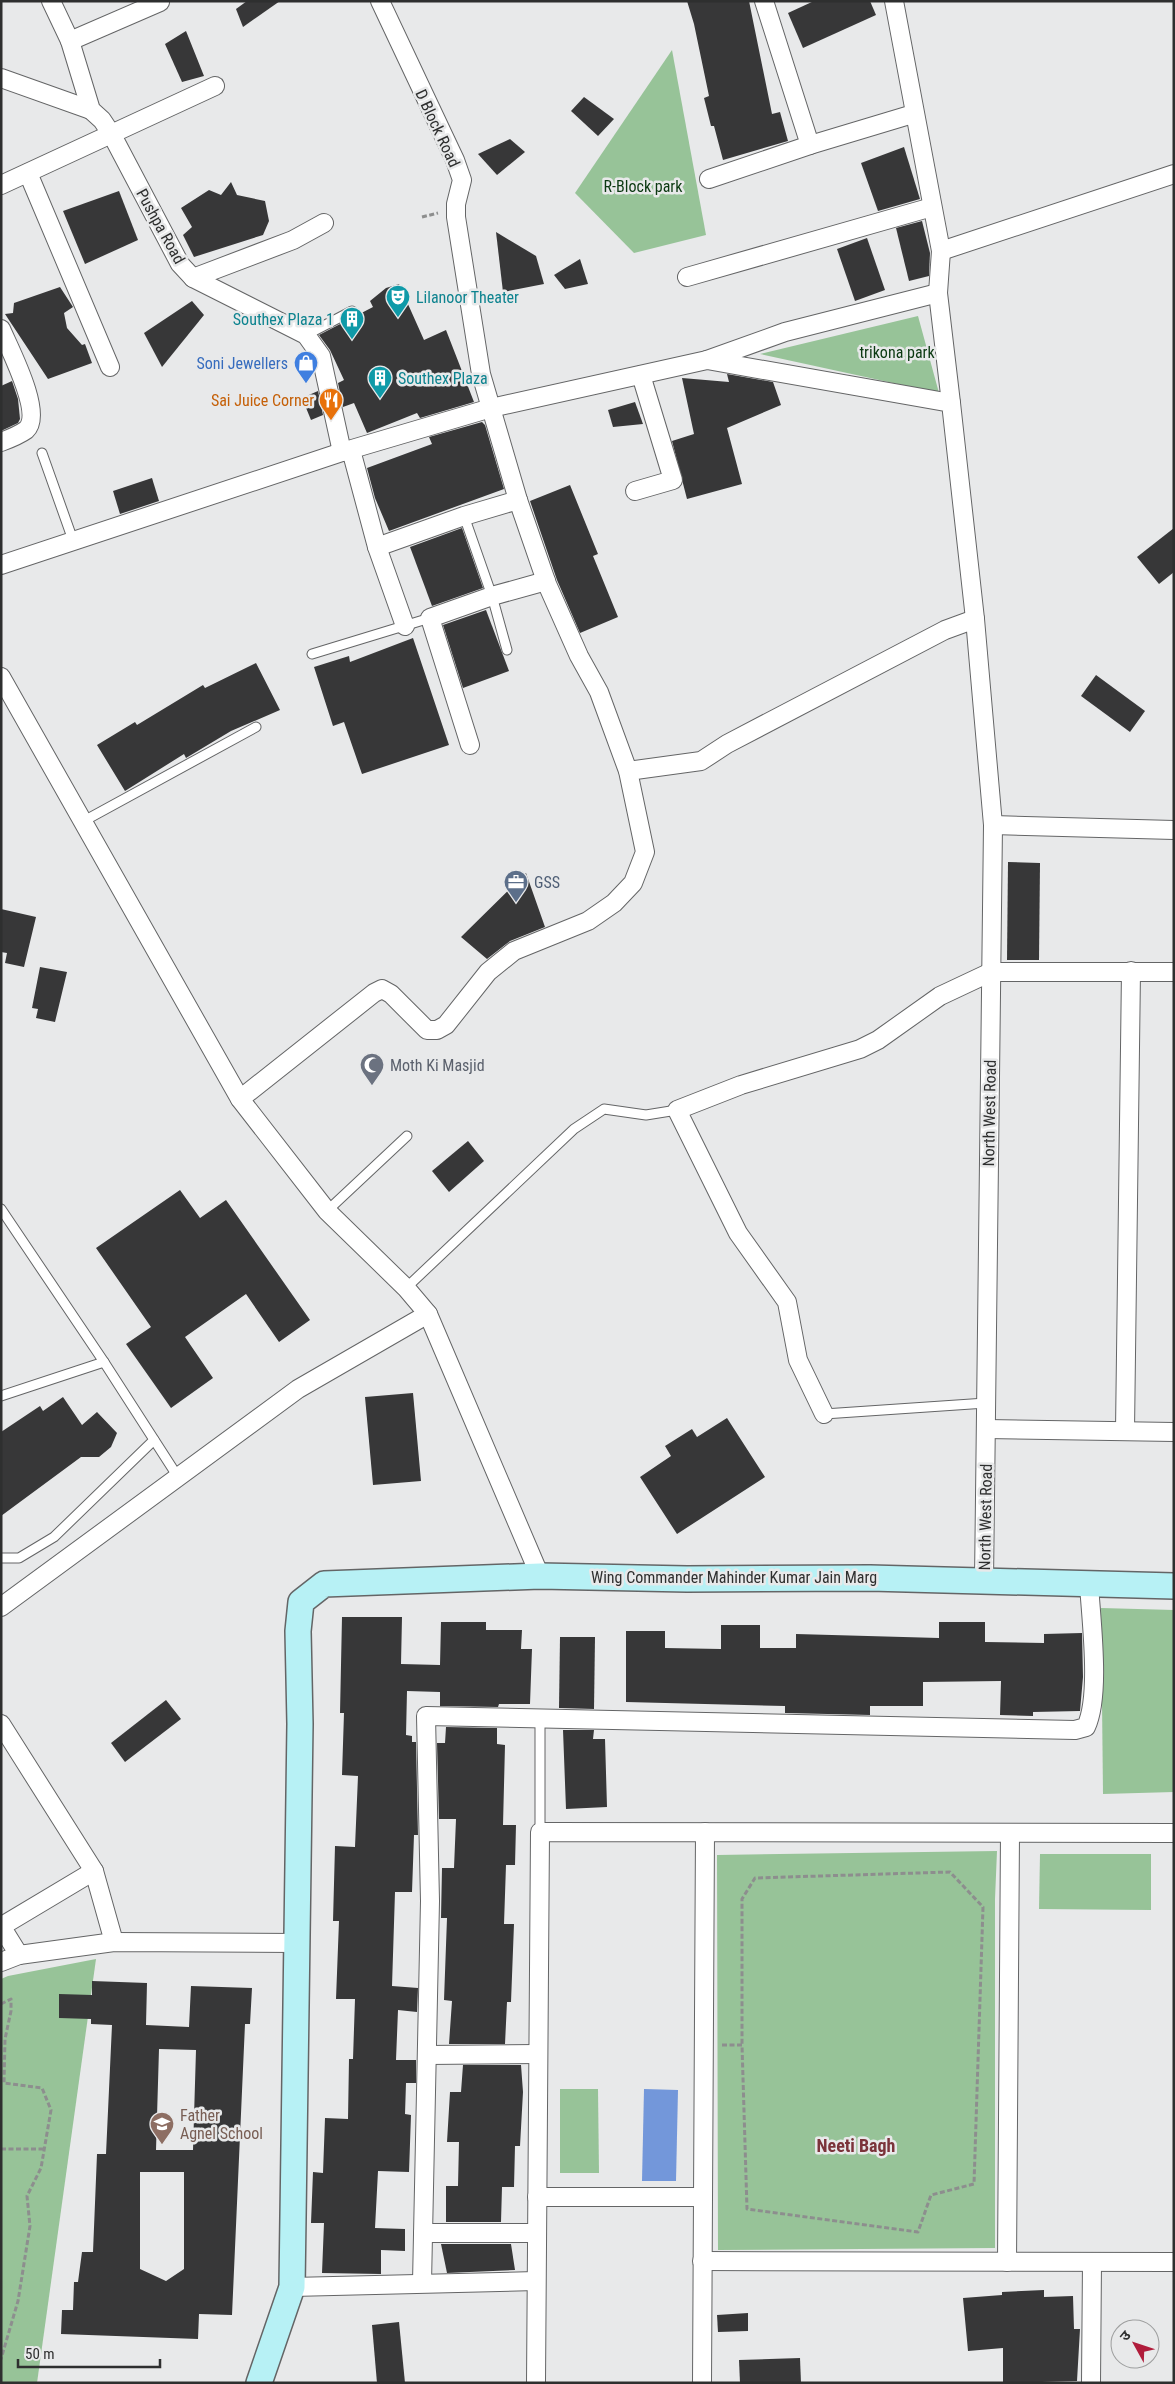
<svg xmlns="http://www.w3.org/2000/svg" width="1175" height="2384" font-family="'Roboto Condensed','Noto Sans Devanagari',sans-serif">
  <rect width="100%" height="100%" fill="#e8e9ea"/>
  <g fill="#97c398">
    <polygon points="672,50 706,235 634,253 575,193"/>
    <polygon points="918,316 939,393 760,354"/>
    <polygon points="1101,1608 1174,1610 1174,1792 1103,1794"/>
    <polygon points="997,1851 995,1899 995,2248 718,2250 717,1855"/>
    <polygon points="1040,1854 1151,1854 1151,1910 1039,1909"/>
    <polygon points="96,1959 37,2383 1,2383 1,1979 8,1976"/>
    <polygon points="560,2089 598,2089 599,2173 560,2173"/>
  </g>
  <polygon fill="#7397da" points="644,2089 678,2090 676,2181 642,2181"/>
  <g fill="#373738" fill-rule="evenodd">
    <polygon points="247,1 280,1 243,27 236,9"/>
    <polygon points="687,1 749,1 772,114 780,112 788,141 723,160 714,126 711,126 704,98 709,96 694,24"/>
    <polygon points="814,1 870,1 876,15 803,48 788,13"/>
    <polygon points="186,31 204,76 182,82 165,44"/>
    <polygon points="584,97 614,119 598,136 571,111"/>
    <polygon points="510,139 525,152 497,175 478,154"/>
    <polygon points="904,147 920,199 878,211 861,163"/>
    <polygon points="231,182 237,195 265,201 269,221 263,235 194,257 183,235 192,227 181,208 209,190 221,195"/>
    <polygon points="119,191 138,240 85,264 63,211"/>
    <polygon points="922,221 930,253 929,276 909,281 896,228"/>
    <polygon points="496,232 536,256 544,284 503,292"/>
    <polygon points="867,238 885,290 855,301 837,249"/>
    <polygon points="580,259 588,284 565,289 554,275"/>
    <polygon points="399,284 424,340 446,330 474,402 420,418 417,413 367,433 354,403 343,407 338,383 344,380 330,350 319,335 373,307 370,301 386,288"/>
    <polygon points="60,287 73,307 64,313 67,328 82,345 85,344 92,363 48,379 5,314 13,313 14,303"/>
    <polygon points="192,301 204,315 162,367 144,333"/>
    <polygon points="727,374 773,382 781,405 727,428 742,484 687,499 672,441 694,434 682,378 729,382"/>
    <polygon points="12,381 18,399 20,419 18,423 1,431 1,386"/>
    <polygon points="318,391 323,415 311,420 302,398"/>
    <polygon points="635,402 643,424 613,427 608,410"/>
    <polygon points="482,422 485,425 504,489 389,531 375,498 367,468 432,444 429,437"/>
    <polygon points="152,478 159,501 120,514 113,491"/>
    <polygon points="570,485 598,554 593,556 618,617 580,633 557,580 530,501"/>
    <polygon points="462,528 483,588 432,606 410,547"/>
    <polygon points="1174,528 1174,572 1159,584 1137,557"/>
    <polygon points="486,610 509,671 463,688 443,625"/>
    <polygon points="413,638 449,745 362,774 344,722 333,726 314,667 349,656 350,662"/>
    <polygon points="256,663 280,710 231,731 186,758 184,754 125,791 97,745 135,722 137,725 203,685 205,688"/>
    <polygon points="1096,675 1145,711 1130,732 1081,696"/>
    <polygon points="1008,862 1040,863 1039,960 1007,960"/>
    <polygon points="526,873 545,927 510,941 487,959 461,937"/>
    <polygon points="1,909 36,917 24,967 5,963 7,953 1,952"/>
    <polygon points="40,967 67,972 55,1022 36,1018 38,1009 32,1008"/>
    <polygon points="468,1141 484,1161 449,1192 432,1171"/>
    <polygon points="180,1190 200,1218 226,1200 310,1320 279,1342 246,1294 185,1337 213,1378 171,1408 126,1344 151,1327 96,1248"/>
    <polygon points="413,1393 421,1481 373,1485 365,1397"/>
    <polygon points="63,1397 82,1425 97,1412 117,1433 111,1447 99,1457 81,1457 1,1516 1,1432 40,1406 43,1411"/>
    <polygon points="727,1418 765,1477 677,1534 640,1477 671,1456 665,1446 692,1429 697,1437"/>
    <polygon points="342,1617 402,1617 401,1664 440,1665 441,1622 486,1622 486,1630 522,1630 521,1649 532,1649 530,1704 499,1704 498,1707 440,1706 440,1692 407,1691 406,1735 412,1736 412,1742 416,1742 418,1835 414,1835 412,1892 395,1892 392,1986 418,1988 417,2012 398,2010 396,2060 416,2060 416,2083 406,2083 405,2114 411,2115 409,2172 378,2171 375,2228 405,2229 405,2251 381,2250 381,2274 322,2273 324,2223 311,2223 313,2172 323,2173 325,2118 348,2119 349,2059 353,2059 355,1999 336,1999 339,1921 333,1921 335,1846 355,1847 358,1776 342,1775 344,1713 340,1713"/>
    <polygon points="939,1622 985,1622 985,1642 1044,1643 1044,1634 1082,1633 1083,1677 1080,1711 1033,1712 1033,1716 1000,1715 1001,1681 923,1682 923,1706 870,1706 870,1715 785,1713 785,1706 626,1702 626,1631 665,1631 665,1648 721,1649 721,1625 760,1625 760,1648 796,1648 796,1634 939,1638"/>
    <polygon points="560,1637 595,1637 594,1709 559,1708"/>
    <polygon points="166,1700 181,1719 125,1762 111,1743"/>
    <polygon points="446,1727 497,1728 497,1744 505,1745 503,1825 516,1825 515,1865 506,1865 504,1924 514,1924 511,2002 507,2002 505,2044 449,2044 452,2001 444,2000 447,1918 441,1918 442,1868 454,1868 456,1819 439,1819 437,1743 445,1743"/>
    <polygon points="563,1730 594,1730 593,1739 605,1739 607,1807 566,1809"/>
    <path d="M92,1981L147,1983L146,2025L189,2027L191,1986L252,1988L250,2024H245L232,2315L199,2314L198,2339L61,2334L62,2310H73L74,2282H78L82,2252H93L97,2154H106L112,2025L91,2024V2019L59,2018V1994L92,1995ZM159,2049L196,2050L193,2150H156ZM140,2172H184V2269L166,2281L140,2269Z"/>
    <polygon points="463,2065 521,2065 523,2092 520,2146 515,2146 514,2187 502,2187 501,2222 446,2222 446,2186 458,2186 459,2142 447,2142 450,2092 461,2092"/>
    <polygon points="441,2244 511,2244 515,2270 447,2273"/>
    <polygon points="1044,2290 1044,2297 1073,2296 1074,2329 1080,2329 1077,2381 1003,2383 1003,2348 968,2351 963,2298 1002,2295 1002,2292"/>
    <polygon points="748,2313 748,2331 718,2332 717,2315"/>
    <polygon points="399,2322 405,2383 377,2383 372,2325"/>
    <polygon points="800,2358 801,2383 740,2383 739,2360"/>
  </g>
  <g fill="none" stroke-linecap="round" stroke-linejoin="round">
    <defs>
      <g id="lane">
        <polyline points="306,335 352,311"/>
        <polyline points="42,453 74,543"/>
        <polyline points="464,516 492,596 507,650"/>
        <polyline points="312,654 430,618"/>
        <polyline points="82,822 256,727"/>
        <polyline points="1,1209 104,1362 178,1477"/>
        <polyline points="327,1211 407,1136"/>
        <polyline points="406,1288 574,1129 604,1109 646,1115 677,1110"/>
        <polyline points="1,1396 104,1362"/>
        <polyline points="824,1414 986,1403"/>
        <polyline points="1,1558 19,1558 54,1537 154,1440"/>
        <polyline points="540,1832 540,1717"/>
      </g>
      <g id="street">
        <polyline points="51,1 70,41 91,110 102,120 112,135 180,264 193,278 306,335 321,356 342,452"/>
        <polyline points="764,1 810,145"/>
        <polyline points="894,1 941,251 938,293 951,403"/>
        <polyline points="70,41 160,2"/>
        <polyline points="1,78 91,110"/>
        <polyline points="28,173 110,367"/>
        <polyline points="709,179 810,145 913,114"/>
        <polyline points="1,185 215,86"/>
        <polyline points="941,251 1174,174"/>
        <polyline points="687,277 932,207"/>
        <polyline points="193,278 293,240 324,223"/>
        <path d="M1,329C9,348 44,414 26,430C19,435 9,439 1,442"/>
        <polyline points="707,360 785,332 938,293"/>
        <polyline points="351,450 377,547 405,626"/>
        <polyline points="635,491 673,480 641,375"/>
        <polyline points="377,547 464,516 518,500"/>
        <polyline points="1,565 342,452 491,408 707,360 951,403 975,619 993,825 984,1581"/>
        <polyline points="1,677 240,1099 327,1211 406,1288 428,1314 540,1576"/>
        <polyline points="470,745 430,618 492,596 546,581"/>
        <polyline points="628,771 701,761 727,744 945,630 975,619"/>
        <polyline points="993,825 1174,830"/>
        <polyline points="240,1099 374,993 382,989 391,994 427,1030 437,1030 446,1025 488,972 514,951 588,921 614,903 633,883 645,852 628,771 599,692 579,656 547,584 518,500 481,374 456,217 456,204 462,180 455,160 380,1"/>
        <polyline points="824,1414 798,1360 787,1302 738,1233 677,1110 741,1085 860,1049 878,1040 940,996 991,972 1174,972"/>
        <polyline points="986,1429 1174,1432"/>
        <polyline points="1125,1431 1131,971"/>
        <polyline points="1,1607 298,1389 428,1314"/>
        <polyline points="1,1724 94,1871 114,1942"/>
        <polyline points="1,1926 19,1955"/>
        <polyline points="2,1926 94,1871"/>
        <polyline points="1,1962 19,1955 114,1942 297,1943"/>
        <polyline points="427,2055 538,2054"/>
        <polyline points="537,2197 703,2197"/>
        <polyline points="423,2233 537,2233"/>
        <polyline points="702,2261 1174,2262"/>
        <polyline points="1007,2262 1010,1833"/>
        <path d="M422,2283L430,1901L426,1716L1075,1730L1086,1727C1101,1695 1091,1620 1089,1584"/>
        <polyline points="292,2287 536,2281"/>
        <polyline points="536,2383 540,1832 1174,1833"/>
        <polyline points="702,2383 705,1832"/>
        <polyline points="1091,2383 1092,2262"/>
      </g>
      <polyline id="secondary" points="259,2383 292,2287 300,1724 298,1631 301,1602 324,1584 540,1576 687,1579 870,1578 1174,1586"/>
    </defs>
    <use href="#lane" stroke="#646566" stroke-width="11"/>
    <use href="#street" stroke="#646566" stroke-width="20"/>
    <use href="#secondary" stroke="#646566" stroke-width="28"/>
    <g stroke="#8d8e8e" stroke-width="3" stroke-dasharray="5 2.5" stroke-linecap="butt">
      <polyline points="422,217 438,213"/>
      <polyline points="1,2004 11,1999 11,2011 5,2039 4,2083 42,2088 51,2110 41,2168 27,2196 30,2226 18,2301 1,2359"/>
      <polyline points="722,2045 742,2045 747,2209 918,2232 931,2195 974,2184 983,1907 950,1872 755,1878 742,1899 742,2045"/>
      <polyline points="1,2149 45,2149"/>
    </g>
    <use href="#lane" stroke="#fff" stroke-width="9"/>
    <use href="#street" stroke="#fff" stroke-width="18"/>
    <use href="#secondary" stroke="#b7f1f5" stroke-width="25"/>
  </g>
  <defs>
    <symbol id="theatre-pin" viewBox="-11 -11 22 30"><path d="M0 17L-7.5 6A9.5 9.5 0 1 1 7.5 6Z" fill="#0f9aa8" stroke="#e8e9ea"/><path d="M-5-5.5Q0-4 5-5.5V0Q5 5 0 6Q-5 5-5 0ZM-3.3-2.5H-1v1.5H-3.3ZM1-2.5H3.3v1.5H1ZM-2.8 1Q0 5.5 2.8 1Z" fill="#fff"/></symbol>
    <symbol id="building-pin" viewBox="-11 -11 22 30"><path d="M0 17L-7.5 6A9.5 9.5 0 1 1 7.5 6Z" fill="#0f9aa8" stroke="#e8e9ea"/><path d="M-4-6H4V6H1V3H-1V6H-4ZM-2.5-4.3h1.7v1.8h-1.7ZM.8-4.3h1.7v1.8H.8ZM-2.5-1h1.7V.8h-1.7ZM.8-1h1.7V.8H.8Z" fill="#fff"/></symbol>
    <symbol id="shop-pin" viewBox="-11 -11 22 30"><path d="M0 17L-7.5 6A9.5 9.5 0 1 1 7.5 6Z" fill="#3f7fe0" stroke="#e8e9ea"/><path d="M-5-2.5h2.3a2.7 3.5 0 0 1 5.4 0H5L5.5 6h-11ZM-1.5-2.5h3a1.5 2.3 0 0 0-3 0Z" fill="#fff"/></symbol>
    <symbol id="restaurant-pin" viewBox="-11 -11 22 30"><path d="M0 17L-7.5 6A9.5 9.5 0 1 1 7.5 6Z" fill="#e8710a" stroke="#e8e9ea"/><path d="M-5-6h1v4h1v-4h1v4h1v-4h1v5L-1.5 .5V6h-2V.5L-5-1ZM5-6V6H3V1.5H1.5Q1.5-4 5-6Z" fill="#fff"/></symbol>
    <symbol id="office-pin" viewBox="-11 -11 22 30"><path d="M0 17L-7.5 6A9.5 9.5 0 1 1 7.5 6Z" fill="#5c6f8a" stroke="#e8e9ea"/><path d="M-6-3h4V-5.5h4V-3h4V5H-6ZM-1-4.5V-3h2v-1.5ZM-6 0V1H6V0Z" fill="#fff"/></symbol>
    <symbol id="mosque-pin" viewBox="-11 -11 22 30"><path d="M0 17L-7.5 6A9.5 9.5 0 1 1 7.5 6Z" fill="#6b7280" stroke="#e8e9ea"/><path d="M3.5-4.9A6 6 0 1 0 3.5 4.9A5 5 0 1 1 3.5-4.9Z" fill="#fff"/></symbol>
    <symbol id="school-pin" viewBox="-11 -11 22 30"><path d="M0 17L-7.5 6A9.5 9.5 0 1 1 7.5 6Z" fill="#8d6e63" stroke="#e8e9ea"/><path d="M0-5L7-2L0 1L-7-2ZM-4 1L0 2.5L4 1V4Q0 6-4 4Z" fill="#fff"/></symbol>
  </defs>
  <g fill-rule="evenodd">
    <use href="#theatre-pin" x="384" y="283" width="28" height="38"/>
    <use href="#building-pin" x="338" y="305" width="28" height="38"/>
    <use href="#shop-pin" x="292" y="349" width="28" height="38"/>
    <use href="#building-pin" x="366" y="364" width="28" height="38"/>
    <use href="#restaurant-pin" x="317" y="386" width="28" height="38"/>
    <use href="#office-pin" x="502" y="868" width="28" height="38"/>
    <use href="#mosque-pin" x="358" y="1051" width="28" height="38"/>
    <use href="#school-pin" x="148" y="2110" width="28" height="38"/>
  </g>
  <g text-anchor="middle" stroke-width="5" stroke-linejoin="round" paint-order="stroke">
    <g font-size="16" fill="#2e2f2f" stroke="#e8e9ea">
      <text transform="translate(438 128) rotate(65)" y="6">D Block Road</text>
      <text transform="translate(161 226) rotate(61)" y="6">Pushpa Road</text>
      <text transform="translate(989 1113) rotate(-89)" y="6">North West Road</text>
      <text transform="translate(985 1517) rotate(-89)" y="6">North West Road</text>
      <text x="734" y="1583">Wing Commander Mahinder Kumar Jain Marg</text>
    </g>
    <g font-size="16" fill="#0b3911" stroke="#e8e9ea">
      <text x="643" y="192">R-Block park</text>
      <text x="897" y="358">trikona park</text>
    </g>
    <g font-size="16" fill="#0d838f" stroke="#e8e9ea" text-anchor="start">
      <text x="416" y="303">Lilanoor Theater</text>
      <text x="334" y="325" text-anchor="end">Southex Plaza 1</text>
      <text x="398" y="384">Southex Plaza</text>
    </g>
    <g font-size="16" fill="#366cbe" stroke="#e8e9ea" text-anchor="end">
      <text x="288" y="369">Soni Jewellers</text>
    </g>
    <g font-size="16" fill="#c56008" stroke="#e8e9ea" text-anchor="end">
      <text x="314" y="406">Sai Juice Corner</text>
    </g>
    <g font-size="16" fill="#4e5e75" stroke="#e8e9ea" text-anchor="start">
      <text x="534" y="888">GSS</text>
    </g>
    <g font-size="16" fill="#5b616d" stroke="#e8e9ea" text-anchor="start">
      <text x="390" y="1071">Moth Ki Masjid</text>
    </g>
    <g font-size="16" fill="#785e54" stroke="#e8e9ea" text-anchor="start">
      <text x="180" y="2121">Father<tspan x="180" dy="18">Agnel School</tspan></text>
    </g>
    <g font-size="18" font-weight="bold" fill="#7b333a" stroke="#e8e9ea">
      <text x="856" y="2152">Neeti Bagh</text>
    </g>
  </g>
  <rect width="1175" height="2384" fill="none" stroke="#2e2f2f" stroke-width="5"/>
  <g transform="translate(1135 2344) rotate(310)"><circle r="24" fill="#e8e9ea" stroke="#9e9f9f"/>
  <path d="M0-4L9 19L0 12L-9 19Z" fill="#b01c3b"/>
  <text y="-8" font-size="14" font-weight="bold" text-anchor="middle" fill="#2e2f2f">उ</text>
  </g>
  <path d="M18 2359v8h142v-8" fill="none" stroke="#2e2f2f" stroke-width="2.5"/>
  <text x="25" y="2359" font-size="15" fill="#2e2f2f" stroke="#e8e9ea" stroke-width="4" paint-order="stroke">50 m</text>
</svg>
